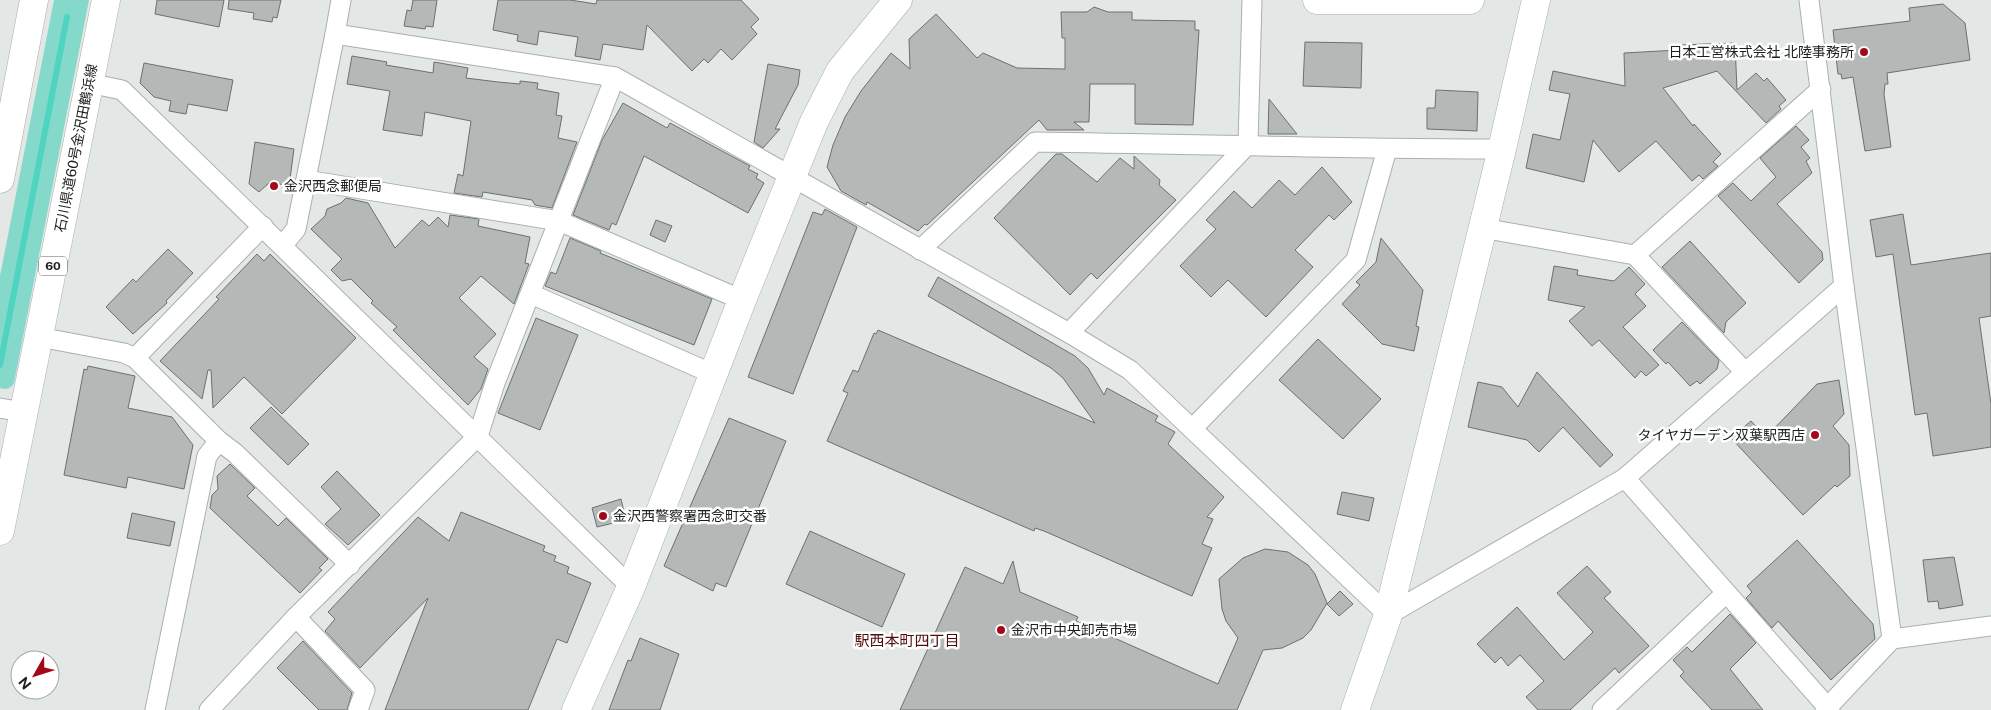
<svg xmlns="http://www.w3.org/2000/svg" width="1991" height="710" font-family="'Public Sans','Noto Sans JP',sans-serif">
  <rect width="100%" height="100%" fill="#e3e8e7"/>
  <path fill="#85d9cb" d="M54,0H89L14,383C10,389 7,390 0,388V276Z"/>
  <g fill="none" stroke-linecap="round" stroke-linejoin="round">
    <polyline stroke="#4fd4c2" stroke-width="6" points="0,365 67,17"/>
  </g>
  <g fill="#b4b8b7" stroke="#6c706f">
    <polygon points="157,0 224,0 219,27 155,14"/>
    <polygon points="229,0 281,0 277,18 273,17 272,22 253,19 254,13 228,9"/>
    <polygon points="413,0 437,0 433,27 426,26 425,29 404,26 407,10 411,11"/>
    <polygon points="498,0 570,0 596,4 597,0 741,0 759,19 751,27 757,34 732,60 721,49 708,63 704,59 692,71 647,25 643,50 603,44 600,60 575,56 578,37 539,31 537,45 517,41 518,35 493,30"/>
    <polygon points="1943,4 1965,23 1970,60 1887,73 1888,84 1885,84 1884,94 1891,147 1865,151 1853,77 1842,79 1841,74 1838,74 1833,30 1910,21 1909,8"/>
    <polygon points="1094,7 1108,12 1132,12 1132,20 1195,21 1195,30 1199,30 1193,125 1135,124 1135,84 1090,84 1089,122 1074,122 1084,130 1047,130 1039,120 927,225 925,224 918,231 867,202 866,205 841,191 827,167 833,145 845,117 861,91 891,53 910,69 909,39 936,14 977,58 983,53 1017,68 1065,69 1065,38 1062,38 1061,12 1087,12"/>
    <polygon points="1305,42 1362,43 1361,88 1303,86"/>
    <polygon points="1735,43 1737,90 1756,73 1764,81 1767,78 1786,100 1779,106 1781,109 1766,123 1717,71 1663,88 1693,126 1694,124 1721,154 1713,162 1718,166 1703,179 1699,175 1692,181 1656,141 1619,172 1593,140 1584,182 1526,168 1533,134 1560,140 1570,94 1549,90 1553,71 1625,86 1624,53 1679,50 1679,45"/>
    <polygon points="352,56 387,62 386,65 433,73 434,62 468,68 466,78 498,82 520,84 520,81 538,83 537,89 559,93 556,115 562,116 558,138 577,142 552,208 535,205 532,200 483,192 482,197 454,193 458,174 463,176 471,121 425,112 422,136 383,130 390,91 347,84"/>
    <polygon points="144,63 233,80 227,111 188,104 186,114 169,111 171,101 154,97 140,83"/>
    <polygon points="768,64 800,70 798,85 775,129 780,129 763,148 754,142"/>
    <polygon points="1436,90 1478,92 1477,131 1427,129 1427,108 1435,108"/>
    <polygon points="1269,99 1297,134 1268,134"/>
    <polygon points="623,103 667,128 670,123 750,166 748,169 758,174 756,178 764,183 748,213 644,156 616,225 612,223 609,230 573,215 602,140"/>
    <polygon points="1796,126 1809,140 1801,147 1810,158 1806,161 1812,173 1777,204 1822,252 1823,260 1799,283 1718,196 1733,183 1751,201 1776,177 1760,158"/>
    <polygon points="255,142 294,149 289,186 270,182 259,192 249,184"/>
    <polygon points="1056,154 1062,154 1097,182 1120,158 1134,169 1134,156 1160,180 1159,185 1176,200 1097,279 1091,273 1070,295 994,218"/>
    <polygon points="1322,167 1352,202 1334,220 1329,215 1295,250 1313,267 1266,317 1228,280 1211,297 1180,266 1216,229 1206,220 1234,191 1252,208 1279,180 1295,195"/>
    <polygon points="346,198 368,203 395,248 422,220 429,226 438,217 448,227 450,215 479,219 478,226 530,237 525,263 529,264 514,304 481,276 459,298 496,334 474,357 488,369 481,389 468,405 393,330 397,327 371,303 373,301 351,279 342,281 331,270 342,259 311,229 325,216 327,209 341,203"/>
    <polygon points="825,209 857,227 793,394 748,377 813,212 822,215"/>
    <polygon points="1903,214 1911,265 1991,253 1991,316 1979,318 1991,404 1991,447 1933,456 1927,413 1915,415 1893,254 1876,257 1870,220"/>
    <polygon points="656,220 672,226 665,242 650,235"/>
    <polygon points="570,238 601,251 600,253 712,299 694,345 545,286 551,272 556,274"/>
    <polygon points="1381,238 1423,290 1416,326 1419,327 1414,351 1382,344 1342,304 1360,285 1356,282 1376,262"/>
    <polygon points="1690,241 1746,303 1726,322 1724,333 1662,267"/>
    <polygon points="168,249 193,273 166,301 167,303 133,334 106,307 133,279 136,282"/>
    <polygon points="257,254 264,261 270,254 356,338 282,414 244,377 213,408 211,370 208,370 202,399 160,361 219,299 216,297"/>
    <polygon points="1554,266 1578,270 1577,275 1614,281 1629,267 1645,284 1635,294 1646,306 1623,327 1659,365 1646,376 1641,371 1635,378 1599,340 1592,346 1569,321 1585,307 1548,300"/>
    <polygon points="938,277 1075,356 1088,368 1104,395 1107,388 1158,416 1155,421 1175,432 1168,444 1224,497 1207,517 1213,519 1202,544 1212,548 1192,596 1044,531 1035,528 1034,531 827,441 848,393 843,391 853,370 858,372 874,333 876,334 878,330 1095,423 1063,378 1051,368 928,296"/>
    <polygon points="536,318 578,335 540,430 498,413"/>
    <polygon points="1682,322 1719,360 1717,369 1700,384 1697,381 1690,386 1668,362 1666,364 1653,350"/>
    <polygon points="1318,339 1381,399 1343,439 1279,380"/>
    <polygon points="88,366 135,376 128,408 172,417 193,445 184,489 128,477 126,488 64,475 84,369 87,370"/>
    <polygon points="1537,372 1613,455 1600,467 1563,427 1539,452 1527,440 1468,427 1478,382 1502,387 1518,407"/>
    <polygon points="1839,380 1844,414 1833,426 1849,445 1850,476 1837,487 1835,485 1803,515 1731,438 1751,421 1766,437 1817,384"/>
    <polygon points="271,407 309,444 288,465 250,428"/>
    <polygon points="729,418 786,441 726,587 716,583 713,591 664,566"/>
    <polygon points="230,464 255,488 247,496 278,526 286,518 328,559 319,568 322,570 300,593 210,508 212,495 218,489 217,476"/>
    <polygon points="337,471 380,515 348,545 325,524 341,509 321,487"/>
    <polygon points="1342,492 1374,498 1369,521 1337,514"/>
    <polygon points="621,499 626,520 597,527 592,508"/>
    <polygon points="461,512 545,546 543,551 556,556 554,561 569,567 567,573 591,583 567,643 557,639 528,710 385,710 428,598 360,668 325,631 335,619 328,612 418,517 449,541"/>
    <polygon points="132,513 175,522 170,546 127,538"/>
    <polygon points="810,531 905,574 882,627 786,584"/>
    <polygon points="1797,540 1873,624 1875,639 1831,680 1778,621 1772,628 1746,598 1752,592 1747,586"/>
    <polygon points="1265,549 1288,552 1308,565 1315,574 1327,603 1311,630 1303,638 1282,648 1263,650 1237,710 900,710 965,567 1003,584 1013,561 1020,592 1078,617 1076,621 1218,684 1238,638 1226,621 1222,609 1219,579 1243,558"/>
    <polygon points="1954,557 1963,605 1939,609 1938,601 1928,602 1923,560"/>
    <polygon points="1587,566 1611,592 1604,598 1649,646 1619,673 1615,668 1570,710 1538,710 1526,697 1544,681 1520,655 1508,666 1501,657 1495,663 1477,644 1517,607 1564,660 1593,632 1557,593"/>
    <polygon points="1340,591 1353,604 1339,616 1327,604"/>
    <polygon points="1730,614 1756,643 1730,669 1763,710 1712,710 1680,676 1684,672 1673,660 1687,647 1692,652"/>
    <polygon points="640,638 679,654 660,710 609,710 628,660 631,661"/>
    <polygon points="303,641 352,693 347,710 319,710 277,668"/>
  </g>
  <g fill="none" stroke-linecap="round" stroke-linejoin="round">
    <defs>
      <g id="street">
        <polyline points="341,0 335,34 615,77 1069,333 1130,370 1388,615 1625,478 1844,286 1809,0"/>
        <polyline points="89,83 122,90 631,587"/>
        <polyline points="306,180 559,221 742,300"/>
        <polyline points="1482,228 1635,255 1745,372"/>
        <polyline points="283,245 296,229 335,34"/>
        <path d="M920,250L1035,142C1191,144 1346,149 1502,149"/>
        <polyline points="1635,255 1821,89"/>
        <polyline points="1844,286 1892,639"/>
        <polyline points="531,294 713,374"/>
        <polyline points="1069,333 1248,144 1252,0"/>
        <polyline points="39,337 124,353 135,358 219,441 207,456 155,710"/>
        <polyline points="135,358 263,226"/>
        <polyline points="0,408 23,412"/>
        <polyline points="1192,429 1356,260 1387,149"/>
        <polyline points="219,441 235,453 350,565"/>
        <polyline points="1625,478 1830,710"/>
        <polyline points="296,617 365,690 358,710"/>
        <polyline points="209,710 296,617 478,436 495,383 615,77"/>
        <polyline points="1602,710 1726,593"/>
        <polyline points="1825,710 1892,639 1991,626"/>
      </g>
      <g id="secondary">
        <polyline points="1317,0 1470,0"/>
        <polyline points="576,710 631,587 742,300 814,122 840,71 898,0"/>
        <polyline points="1355,710 1388,615 1502,149 1536,0"/>
      </g>
      <g id="primary">
        <polyline points="0,179 34,0"/>
        <polyline points="0,531 106,0"/>
      </g>
    </defs>
    <use href="#street" stroke="#aaafae" stroke-width="21"/>
    <use href="#secondary" stroke="#aaafae" stroke-width="29"/>
    <use href="#primary" stroke="#aaafae" stroke-width="29"/>
    <use href="#street" stroke="#fff" stroke-width="19"/>
    <use href="#secondary" stroke="#fff" stroke-width="28"/>
    <use href="#primary" stroke="#fff" stroke-width="28"/>
  </g>
  <g fill="#a30818" stroke="#fff" stroke-width="2">
    <circle cx="1864" cy="52" r="5"/>
    <circle cx="274" cy="186" r="5"/>
    <circle cx="1815" cy="435" r="5"/>
    <circle cx="603" cy="516" r="5"/>
    <circle cx="1001" cy="630" r="5"/>
  </g>
  <g text-anchor="middle" stroke-width="5" stroke-linejoin="round" paint-order="stroke">
    <rect fill="#fff" stroke="#606161" stroke-width="1" x="39" y="256.5" width="28" height="19" rx="4"/>
    <g font-size="12" font-weight="bold" fill="#1c1d1d">
      <text x="53" y="270">60</text>
    </g>
    <g font-size="14" fill="#1c1d1d" stroke="#fff" text-anchor="start">
      <text x="1854" y="57" text-anchor="end">日本工営株式会社 北陸事務所</text>
      <text x="284" y="191">金沢西念郵便局</text>
      <text x="1805" y="440" text-anchor="end">タイヤガーデン双葉駅西店</text>
      <text x="613" y="521">金沢西警察署西念町交番</text>
      <text x="1011" y="635">金沢市中央卸売市場</text>
    </g>
    <g font-size="14" fill="#1c1d1d" stroke="#fff">
      <text transform="translate(76 148) rotate(-79)" y="5">石川県道60号金沢田鶴浜線</text>
    </g>
    <g font-size="15" fill="#510c0d" stroke="#fff">
      <text x="907" y="646">駅西本町四丁目</text>
    </g>
  </g>
  <g transform="translate(35 675) rotate(231)"><circle r="24" fill="#ffffff" stroke="#a4a5a5"/>
  <path d="M0-4L9 19L0 12L-9 19Z" fill="#a30818"/>
  <text y="-8" font-size="14" font-weight="bold" text-anchor="middle" fill="#1c1d1d">N</text>
  </g>
</svg>
